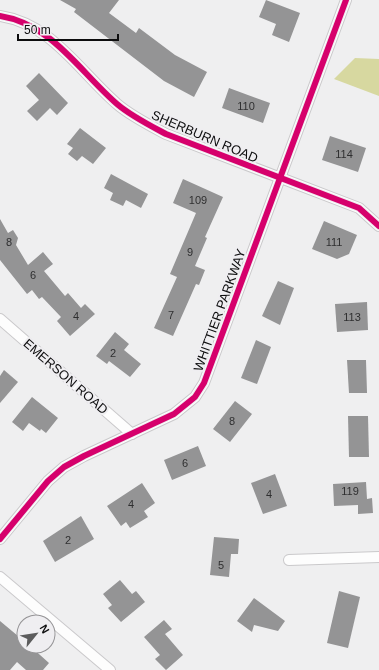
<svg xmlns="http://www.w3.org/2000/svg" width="379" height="670" font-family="Helvetica,sans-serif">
  <rect width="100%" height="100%" fill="#efeff0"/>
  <polygon fill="#d7d8a0" points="355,58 379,59 379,96 334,79"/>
  <g fill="#949495">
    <polygon points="60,0 119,0 109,13 136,33 139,28 175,55 207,72 194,97 164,81 74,12 76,9"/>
    <polygon points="266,0 300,13 289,42 272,35 276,24 259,17"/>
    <polygon points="39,73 68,103 57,115 50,108 37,121 27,111 39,100 26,86"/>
    <polygon points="229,88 270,103 263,123 222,108"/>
    <polygon points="80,128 106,148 93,164 82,156 77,161 68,154 73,148 67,144"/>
    <polygon points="330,136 366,148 358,172 322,160"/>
    <polygon points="111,174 148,194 141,208 126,200 123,206 110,200 113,193 104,188"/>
    <polygon points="183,179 223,197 205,237 207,238 195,266 205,270 199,285 196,284 173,336 154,328 177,277 170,274 196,213 173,203"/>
    <polygon points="0,219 8,233 13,230 18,238 16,245 28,265 43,252 53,264 44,271 65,296 68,293 81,308 85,304 95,314 70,336 57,321 61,317 42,297 39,299 32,290 27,294 0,260"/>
    <polygon points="324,221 357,235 349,254 337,259 312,249"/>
    <polygon points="278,281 294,288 280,325 262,316"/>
    <polygon points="367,302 368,330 337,332 335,304"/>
    <polygon points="115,332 129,344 124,350 141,364 130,377 109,361 107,364 96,356"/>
    <polygon points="256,340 271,347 257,384 241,378"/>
    <polygon points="347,360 366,360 367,393 349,393"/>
    <polygon points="4,370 18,382 0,403 0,376"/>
    <polygon points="32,397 58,418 46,433 41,429 40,431 29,423 23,431 12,422"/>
    <polygon points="235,401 252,414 230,442 213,429"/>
    <polygon points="348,416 368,416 369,457 349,457"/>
    <polygon points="198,446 206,466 172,480 164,460"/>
    <polygon points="275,474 287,506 263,514 251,483"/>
    <polygon points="366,482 367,499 372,498 373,513 358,514 358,505 334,506 333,484"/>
    <polygon points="142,483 155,503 144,511 148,517 130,528 126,522 121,526 107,506"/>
    <polygon points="81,516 94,539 55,562 43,541"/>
    <polygon points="214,537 239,539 238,554 231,554 229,577 210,575"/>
    <polygon points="120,580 132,594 136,591 145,602 121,622 108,608 112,605 103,594"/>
    <polygon points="339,591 360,597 348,648 327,643"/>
    <polygon points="254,598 285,621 278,631 254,625 252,632 237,621"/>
    <polygon points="164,620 172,629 165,634 183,655 166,670 155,659 160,655 144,637"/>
    <polygon points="0,621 24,641 24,646 30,646 49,663 43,670 26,670 17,662 10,670 0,670"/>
  </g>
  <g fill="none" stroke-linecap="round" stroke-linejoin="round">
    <defs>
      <g id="street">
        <path d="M0,16C52,24 79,71 117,104C131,116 149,125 166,134L359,208L379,226"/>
        <polyline points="0,319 132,434"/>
        <polyline points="0,539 48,481 64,467 84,456 174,414 195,397 204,383 346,0"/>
        <polyline points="289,560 379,557"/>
        <polyline points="0,577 110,670"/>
      </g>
    </defs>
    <use href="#street" stroke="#cac9cb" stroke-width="12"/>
    <use href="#street" stroke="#fdfdfd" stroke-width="10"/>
    <defs>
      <g id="cycleway">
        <path d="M0,16C52,24 79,71 117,104C131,116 149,125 166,134L359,208L379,226"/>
        <polyline points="0,539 48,481 64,467 84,456 174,414 195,397 204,383 346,0"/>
      </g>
    </defs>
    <use href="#cycleway" stroke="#efeef1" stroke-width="8"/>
    <use href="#cycleway" stroke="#d6006c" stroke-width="6"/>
  </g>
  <g text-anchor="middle" stroke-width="4" stroke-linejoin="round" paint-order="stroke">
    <g font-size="11" fill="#2f2f30">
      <text x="246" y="110">110</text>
      <text x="344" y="158">114</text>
      <text x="198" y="204">109</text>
      <text x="9" y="246">8</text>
      <text x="334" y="246">111</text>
      <text x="190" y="256">9</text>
      <text x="33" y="279">6</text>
      <text x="171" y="319">7</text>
      <text x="76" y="320">4</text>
      <text x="352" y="321">113</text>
      <text x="113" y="357">2</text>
      <text x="232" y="425">8</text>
      <text x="185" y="467">6</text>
      <text x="350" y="495">119</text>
      <text x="269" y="498">4</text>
      <text x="131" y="508">4</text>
      <text x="68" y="544">2</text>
      <text x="221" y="569">5</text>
    </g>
    <g font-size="13" fill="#0d0d0e" stroke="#efeef1">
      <text transform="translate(205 136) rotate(23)" y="5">SHERBURN ROAD</text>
      <text transform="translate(219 310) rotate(-70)" y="5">WHITTIER PARKWAY</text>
      <text transform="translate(66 376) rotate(41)" y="5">EMERSON ROAD</text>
    </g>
  </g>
  <g transform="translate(36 634) rotate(60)"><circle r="19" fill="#efeef1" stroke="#959496"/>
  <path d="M0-3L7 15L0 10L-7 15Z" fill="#5c5c5d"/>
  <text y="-6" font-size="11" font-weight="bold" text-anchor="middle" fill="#0d0d0e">N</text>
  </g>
  <path d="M18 34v6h100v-6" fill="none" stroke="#0d0d0e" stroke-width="2"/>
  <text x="24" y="34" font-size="12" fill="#0d0d0e" stroke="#efeef1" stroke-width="3" paint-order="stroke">50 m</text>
</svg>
